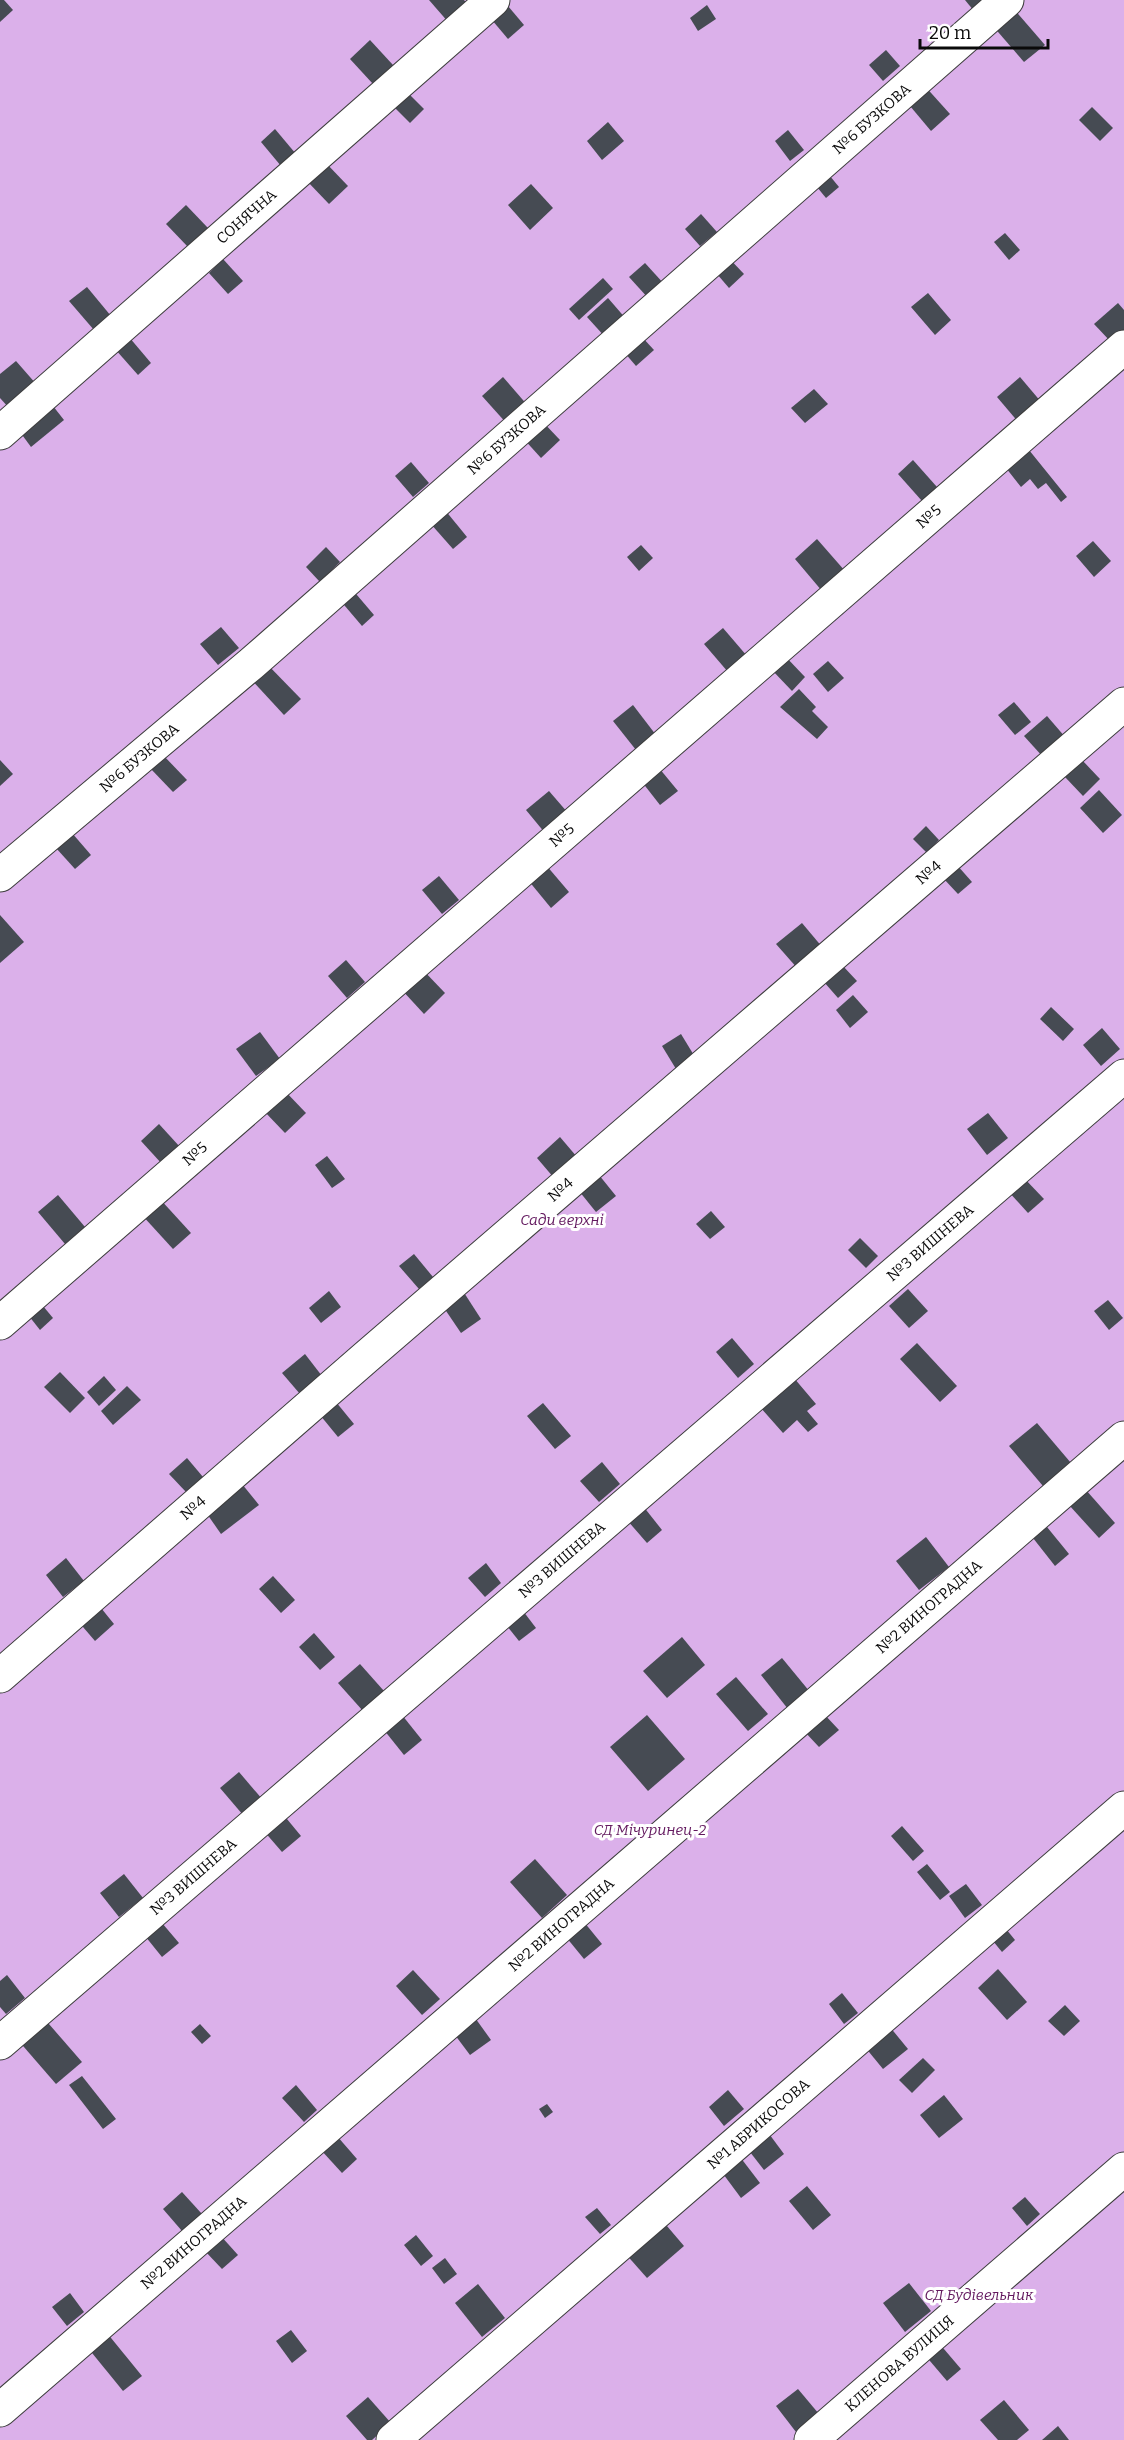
<svg xmlns="http://www.w3.org/2000/svg" width="1124" height="2440" font-family="Bitter,serif">
  <rect width="100%" height="100%" fill="#e8e7ff"/>
  <rect fill="#dbb0ea" x="0" y="0" width="1124" height="2440"/>
  <g fill="#464b53">
    <polygon points="0,0 4,0 13,10 0,22"/>
    <polygon points="429,0 464,0 469,6 449,23"/>
    <polygon points="965,0 987,0 974,11"/>
    <polygon points="707,5 716,19 698,31 690,18"/>
    <polygon points="508,6 524,25 508,39 492,20"/>
    <polygon points="1012,7 1045,45 1024,62 992,25"/>
    <polygon points="370,40 393,65 373,84 350,59"/>
    <polygon points="886,50 900,66 883,81 869,65"/>
    <polygon points="923,84 950,114 931,131 905,100"/>
    <polygon points="407,92 424,109 410,123 393,106"/>
    <polygon points="1092,107 1113,128 1100,141 1079,120"/>
    <polygon points="608,122 624,141 602,160 587,141"/>
    <polygon points="275,129 296,154 281,166 261,142"/>
    <polygon points="788,130 804,150 790,161 775,141"/>
    <polygon points="325,162 348,186 329,204 306,180"/>
    <polygon points="825,170 839,187 826,198 812,181"/>
    <polygon points="531,184 553,208 530,230 508,205"/>
    <polygon points="186,205 208,228 188,247 166,224"/>
    <polygon points="701,214 717,232 700,246 685,229"/>
    <polygon points="1005,233 1020,250 1009,260 994,242"/>
    <polygon points="725,254 744,274 729,288 711,267"/>
    <polygon points="223,259 243,281 228,294 209,273"/>
    <polygon points="645,263 665,285 649,299 629,277"/>
    <polygon points="603,278 613,289 579,320 569,309"/>
    <polygon points="87,287 111,316 94,330 69,301"/>
    <polygon points="928,293 951,320 935,335 911,307"/>
    <polygon points="608,298 627,320 606,338 587,317"/>
    <polygon points="1118,303 1124,310 1124,330 1111,342 1094,324"/>
    <polygon points="129,337 151,363 138,375 115,349"/>
    <polygon points="642,337 654,350 636,366 624,352"/>
    <polygon points="16,361 37,385 9,408 0,398 0,374"/>
    <polygon points="503,377 529,407 508,425 482,396"/>
    <polygon points="1020,377 1042,403 1019,423 997,397"/>
    <polygon points="814,389 828,404 805,423 791,408"/>
    <polygon points="53,406 64,420 31,447 20,432"/>
    <polygon points="541,420 560,440 541,458 522,437"/>
    <polygon points="1029,450 1067,497 1061,502 1046,483 1038,489 1030,479 1021,487 1006,468"/>
    <polygon points="913,460 937,487 922,501 898,474"/>
    <polygon points="411,462 429,483 413,497 395,476"/>
    <polygon points="445,510 467,537 453,549 430,523"/>
    <polygon points="817,539 845,571 822,591 795,559"/>
    <polygon points="1093,541 1111,561 1094,577 1076,556"/>
    <polygon points="641,545 653,558 639,571 627,557"/>
    <polygon points="326,547 340,562 320,582 306,567"/>
    <polygon points="351,588 374,615 362,626 339,599"/>
    <polygon points="221,627 239,648 218,665 200,644"/>
    <polygon points="723,628 747,656 728,672 704,644"/>
    <polygon points="785,656 805,677 792,691 771,669"/>
    <polygon points="264,661 301,699 284,715 248,676"/>
    <polygon points="828,661 844,678 828,692 813,674"/>
    <polygon points="799,689 816,707 812,711 828,727 817,739 780,707"/>
    <polygon points="1014,702 1031,722 1015,735 998,715"/>
    <polygon points="633,705 656,735 636,750 613,721"/>
    <polygon points="1047,716 1066,738 1043,757 1024,736"/>
    <polygon points="163,755 187,780 173,792 150,768"/>
    <polygon points="0,760 13,774 0,786"/>
    <polygon points="1082,760 1100,779 1083,796 1065,777"/>
    <polygon points="659,768 678,791 660,805 642,782"/>
    <polygon points="1099,790 1122,815 1103,833 1080,808"/>
    <polygon points="549,791 568,813 545,833 526,810"/>
    <polygon points="926,826 939,840 927,853 913,839"/>
    <polygon points="72,833 91,855 75,869 56,848"/>
    <polygon points="546,865 569,892 551,908 528,880"/>
    <polygon points="957,865 972,882 958,894 943,878"/>
    <polygon points="439,876 459,900 442,914 422,890"/>
    <polygon points="0,915 24,942 0,963"/>
    <polygon points="802,923 823,948 798,969 776,944"/>
    <polygon points="346,960 365,982 347,998 328,976"/>
    <polygon points="842,965 857,981 838,998 824,982"/>
    <polygon points="422,969 445,993 424,1014 401,989"/>
    <polygon points="853,995 868,1012 850,1028 836,1010"/>
    <polygon points="1051,1007 1074,1029 1063,1041 1040,1019"/>
    <polygon points="1102,1028 1120,1049 1101,1066 1083,1045"/>
    <polygon points="260,1032 280,1059 256,1076 236,1049"/>
    <polygon points="681,1034 695,1057 676,1069 662,1046"/>
    <polygon points="284,1090 306,1113 285,1133 263,1110"/>
    <polygon points="988,1113 1008,1138 987,1155 967,1129"/>
    <polygon points="159,1124 180,1147 162,1164 141,1141"/>
    <polygon points="560,1137 577,1157 554,1178 537,1158"/>
    <polygon points="327,1156 345,1179 332,1188 315,1165"/>
    <polygon points="599,1175 616,1196 596,1212 579,1191"/>
    <polygon points="1023,1177 1044,1199 1028,1213 1008,1191"/>
    <polygon points="58,1195 85,1227 65,1244 38,1212"/>
    <polygon points="159,1198 191,1233 173,1249 141,1214"/>
    <polygon points="711,1211 725,1227 710,1239 696,1224"/>
    <polygon points="860,1238 878,1256 866,1268 848,1250"/>
    <polygon points="414,1254 433,1277 419,1289 399,1266"/>
    <polygon points="461,1288 481,1319 461,1333 440,1302"/>
    <polygon points="908,1289 928,1311 909,1328 889,1306"/>
    <polygon points="329,1291 341,1307 321,1323 309,1308"/>
    <polygon points="38,1300 53,1318 40,1330 25,1311"/>
    <polygon points="1108,1300 1123,1318 1109,1330 1094,1311"/>
    <polygon points="732,1338 754,1364 738,1378 716,1352"/>
    <polygon points="917,1343 957,1386 940,1402 900,1359"/>
    <polygon points="305,1354 322,1376 300,1394 282,1373"/>
    <polygon points="60,1372 85,1398 70,1413 44,1387"/>
    <polygon points="104,1376 116,1390 99,1406 87,1392"/>
    <polygon points="794,1378 816,1404 807,1411 818,1424 808,1432 797,1420 783,1433 761,1408"/>
    <polygon points="127,1386 141,1400 113,1425 101,1411"/>
    <polygon points="336,1402 354,1424 338,1437 320,1415"/>
    <polygon points="543,1403 571,1436 555,1449 527,1416"/>
    <polygon points="1037,1423 1071,1463 1043,1486 1009,1446"/>
    <polygon points="187,1458 203,1477 186,1492 169,1474"/>
    <polygon points="602,1462 620,1484 599,1502 580,1481"/>
    <polygon points="242,1484 259,1505 221,1534 205,1511"/>
    <polygon points="1086,1490 1115,1523 1099,1538 1069,1505"/>
    <polygon points="643,1506 662,1530 647,1543 627,1520"/>
    <polygon points="1047,1527 1069,1554 1055,1566 1033,1538"/>
    <polygon points="926,1537 949,1567 919,1590 896,1561"/>
    <polygon points="66,1558 84,1581 63,1597 46,1575"/>
    <polygon points="486,1563 501,1583 485,1597 468,1578"/>
    <polygon points="273,1576 295,1600 281,1613 259,1589"/>
    <polygon points="97,1603 114,1624 95,1641 77,1620"/>
    <polygon points="520,1607 536,1628 519,1641 503,1621"/>
    <polygon points="314,1633 335,1657 320,1670 299,1647"/>
    <polygon points="682,1637 705,1665 667,1698 643,1671"/>
    <polygon points="782,1658 810,1692 788,1709 761,1675"/>
    <polygon points="360,1664 384,1691 363,1711 338,1683"/>
    <polygon points="736,1677 768,1714 748,1731 716,1694"/>
    <polygon points="398,1710 422,1740 404,1755 380,1725"/>
    <polygon points="824,1714 839,1730 819,1747 804,1731"/>
    <polygon points="647,1715 685,1759 648,1791 610,1747"/>
    <polygon points="239,1772 268,1806 249,1822 220,1788"/>
    <polygon points="282,1813 301,1836 282,1852 263,1830"/>
    <polygon points="902,1826 924,1851 913,1861 891,1836"/>
    <polygon points="535,1859 567,1895 542,1918 510,1882"/>
    <polygon points="927,1864 950,1892 940,1900 917,1872"/>
    <polygon points="124,1874 143,1898 119,1917 100,1893"/>
    <polygon points="966,1884 982,1905 965,1918 949,1896"/>
    <polygon points="584,1922 602,1944 584,1959 566,1937"/>
    <polygon points="162,1923 179,1943 162,1957 145,1936"/>
    <polygon points="1002,1924 1015,1940 1002,1952 988,1935"/>
    <polygon points="998,1969 1027,2002 1007,2020 978,1988"/>
    <polygon points="413,1970 440,1999 422,2015 396,1986"/>
    <polygon points="7,1975 25,1998 6,2014 0,2007 0,1981"/>
    <polygon points="842,1993 858,2013 844,2024 829,2004"/>
    <polygon points="1065,2005 1080,2021 1064,2036 1048,2021"/>
    <polygon points="473,2015 491,2040 470,2055 452,2031"/>
    <polygon points="42,2016 82,2062 56,2084 17,2039"/>
    <polygon points="885,2021 908,2049 883,2069 860,2041"/>
    <polygon points="200,2024 211,2036 202,2044 191,2032"/>
    <polygon points="923,2058 935,2070 912,2093 899,2080"/>
    <polygon points="82,2076 116,2119 103,2129 69,2085"/>
    <polygon points="296,2085 317,2110 304,2122 282,2098"/>
    <polygon points="728,2090 744,2109 724,2126 709,2107"/>
    <polygon points="944,2095 963,2119 939,2138 920,2115"/>
    <polygon points="547,2104 553,2112 545,2118 539,2109"/>
    <polygon points="764,2127 784,2154 764,2170 743,2143"/>
    <polygon points="337,2136 357,2159 342,2173 321,2150"/>
    <polygon points="737,2153 760,2183 741,2198 718,2167"/>
    <polygon points="807,2186 831,2215 813,2230 789,2201"/>
    <polygon points="182,2192 202,2214 182,2231 163,2209"/>
    <polygon points="1025,2197 1040,2214 1027,2226 1012,2208"/>
    <polygon points="597,2208 611,2225 600,2234 585,2217"/>
    <polygon points="661,2219 684,2246 647,2278 624,2252"/>
    <polygon points="220,2235 238,2255 222,2269 204,2250"/>
    <polygon points="416,2235 433,2256 421,2266 404,2245"/>
    <polygon points="445,2258 457,2274 444,2284 432,2268"/>
    <polygon points="909,2283 931,2311 905,2332 883,2303"/>
    <polygon points="478,2284 505,2318 482,2337 455,2303"/>
    <polygon points="70,2293 84,2312 67,2326 52,2307"/>
    <polygon points="291,2330 307,2351 292,2363 276,2341"/>
    <polygon points="107,2333 142,2376 123,2391 88,2348"/>
    <polygon points="938,2342 961,2369 947,2381 924,2354"/>
    <polygon points="798,2389 819,2414 796,2432 776,2406"/>
    <polygon points="368,2397 391,2423 372,2440 367,2440 346,2416"/>
    <polygon points="1004,2400 1029,2430 1017,2440 998,2440 980,2420"/>
    <polygon points="1058,2426 1069,2440 1042,2440"/>
  </g>
  <g fill="none" stroke-linecap="round" stroke-linejoin="round">
    <defs>
      <g id="minor">
        <path id="s1" d="M0,433L493,0"/>
        <path id="s2" d="M0,875L251,664L1007,0"/>
        <path id="s3" d="M0,1323L1124,347"/>
        <path id="s4" d="M0,1676L365,1358L1124,704"/>
        <path id="s5" d="M0,2043L1124,1076"/>
        <path id="s6" d="M0,2410L1124,1438"/>
        <path id="s7" d="M393,2440L1124,1808"/>
        <path id="s8" d="M811,2440L1124,2169"/>
      </g>
    </defs>
    <use href="#minor" stroke="#3d3d3d" stroke-width="35"/>
    <use href="#minor" stroke="#fff" stroke-width="33"/>
  </g>
  <g text-anchor="middle" stroke-width="6" stroke-linejoin="round" paint-order="stroke">
    <g font-size="15" fill="#0a0a0a" stroke="#fff">
      <text dy="5" stroke="none"><textPath href="#s2" startOffset="1154">№6 БУЗКОВА</textPath></text>
      <text dy="5" stroke="none"><textPath href="#s1" startOffset="328">СОНЯЧНА</textPath></text>
      <text dy="5" stroke="none"><textPath href="#s2" startOffset="668">№6 БУЗКОВА</textPath></text>
      <text dy="5" stroke="none"><textPath href="#s3" startOffset="1230">№5</textPath></text>
      <text dy="5" stroke="none"><textPath href="#s2" startOffset="182">№6 БУЗКОВА</textPath></text>
      <text dy="5" stroke="none"><textPath href="#s3" startOffset="744">№5</textPath></text>
      <text dy="5" stroke="none"><textPath href="#s4" startOffset="1228">№4</textPath></text>
      <text dy="5" stroke="none"><textPath href="#s3" startOffset="258">№5</textPath></text>
      <text dy="5" stroke="none"><textPath href="#s4" startOffset="742">№4</textPath></text>
      <text dy="5" stroke="none"><textPath href="#s5" startOffset="1227">№3 ВИШНЕВА</textPath></text>
      <text dy="5" stroke="none"><textPath href="#s4" startOffset="256">№4</textPath></text>
      <text dy="5" stroke="none"><textPath href="#s5" startOffset="741">№3 ВИШНЕВА</textPath></text>
      <text dy="5" stroke="none"><textPath href="#s6" startOffset="1228">№2 ВИНОГРАДНА</textPath></text>
      <text dy="5" stroke="none"><textPath href="#s5" startOffset="255">№3 ВИШНЕВА</textPath></text>
      <text dy="5" stroke="none"><textPath href="#s6" startOffset="742">№2 ВИНОГРАДНА</textPath></text>
      <text dy="5" stroke="none"><textPath href="#s7" startOffset="483">№1 АБРИКОСОВА</textPath></text>
      <text dy="5" stroke="none"><textPath href="#s6" startOffset="256">№2 ВИНОГРАДНА</textPath></text>
      <text dy="5" stroke="none"><textPath href="#s8" startOffset="117">КЛЕНОВА ВУЛИЦЯ</textPath></text>
    </g>
    <g font-size="15" font-style="italic" fill="#63195f" stroke="#fff">
      <text x="562" y="1225">Сади верхні</text>
      <text x="650" y="1835">СД Мічуринец-2</text>
      <text x="979" y="2300">СД Будівельник</text>
    </g>
  </g>
  <path d="M920 39v9h128v-9" fill="none" stroke="#0a0a0a" stroke-width="3"/>
  <text x="929" y="39" font-size="18" fill="#0a0a0a" stroke="#ffffff" stroke-width="4.5" paint-order="stroke">20 m</text>
</svg>
